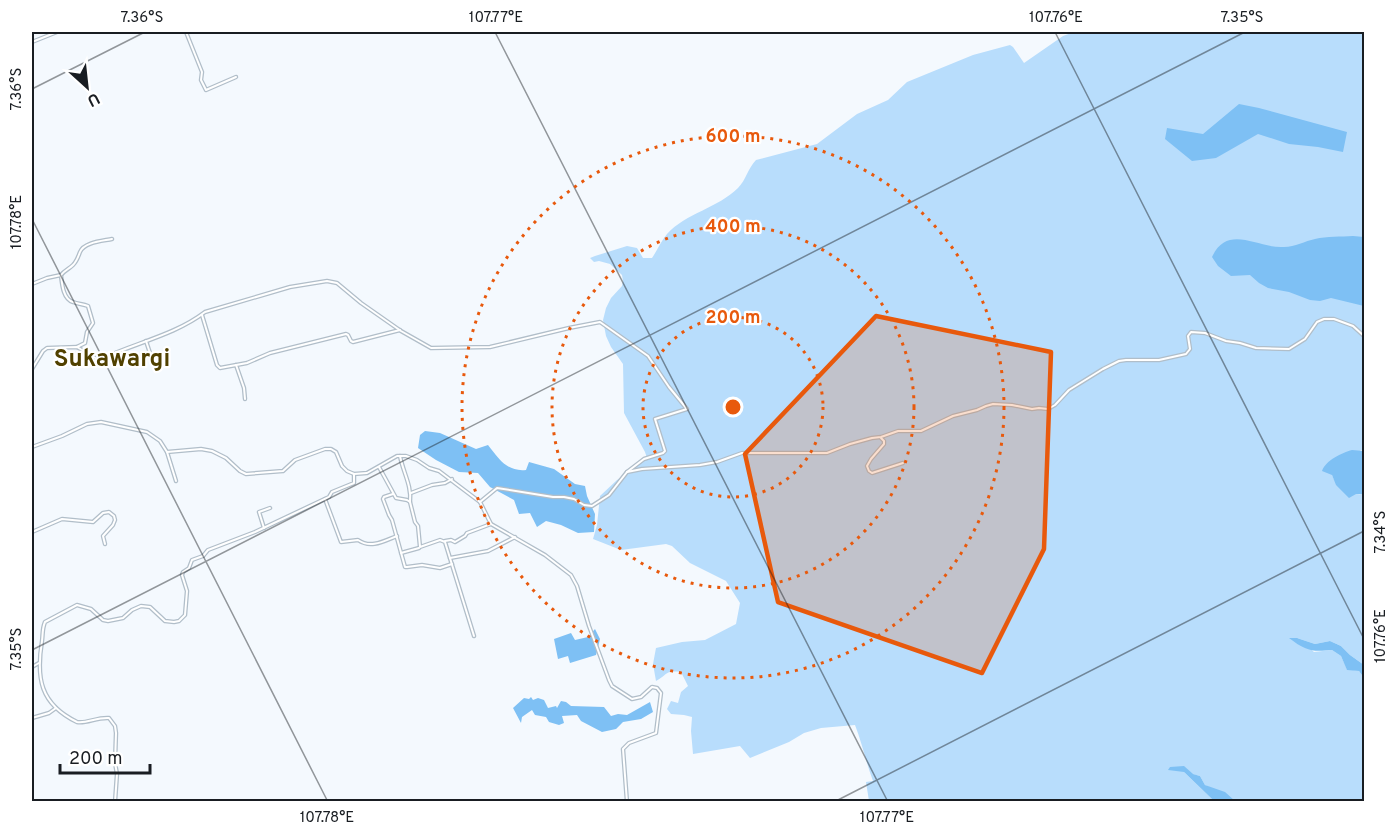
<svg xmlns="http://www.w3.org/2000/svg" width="1396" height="833" font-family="Overpass,sans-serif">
  <rect width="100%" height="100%" fill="#f4f9fe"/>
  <path fill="#b8ddfc" d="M1074,32H1364V451L1361,450L1332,475C1339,491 1347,495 1364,494V665L1350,655L1341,646L1330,641L1315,644L1297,638L1314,652L1332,650L1341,656L1347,669L1359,671L1364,678V801H1235L1205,785L1200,776L1184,772L1212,799L1222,801H869L866,782L873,781C866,762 862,743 855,725L821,728L804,733L789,742L750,758L740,746L693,754L691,731L692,717L684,715L671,714L667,709L671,701L678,703L681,692L688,686L681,672C664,670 668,675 656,681L653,664L656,648L682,642L705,640L736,624L740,603L726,581L690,563L672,546L666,544L621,550L593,539L597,525L600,496L617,480L647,458L645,452L624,413L623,364L611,347L606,336L603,320L606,308L611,298L622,286L623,281L622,275L610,264L599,261L594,262L590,258L595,256L627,246L637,248L643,258H652C657,251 661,241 667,234C686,213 718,208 738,188C746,180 748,168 756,160L817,144L857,114L888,100L907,82L973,55L1010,45L1013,47L1024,63L1063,36Z"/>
  <g fill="#7ec0f4">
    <polygon points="1239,104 1259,108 1347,132 1343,152 1318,147 1289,144 1258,134 1216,158 1192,161 1165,139 1167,128 1203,134"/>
    <path d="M1353,236L1364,237V306L1331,298L1320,301L1310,300L1289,292L1268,288L1259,283L1250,275L1231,276L1218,266L1212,257C1228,223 1258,249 1284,247C1295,247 1305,241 1315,239C1327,236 1341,237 1353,236Z"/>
    <path d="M425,431L440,433L476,449L488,445C499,459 507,472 526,470L529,462L554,469L575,484L585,486L587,496L595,514L594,532L578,533L561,525L546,521L537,527L530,513L519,514L514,500L490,487L478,473L459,472L436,460L418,448L420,435Z"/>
    <path d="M1352,450L1364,451V494H1356L1349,498L1336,485L1332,475L1322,471C1326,460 1342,453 1352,450Z"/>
    <polygon points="595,629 600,639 596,655 570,663 568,656 558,659 554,639 571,633 575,640 588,637"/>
    <path d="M1289,638H1297L1315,644L1330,641L1341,646L1350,655L1364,665V678L1359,671L1347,670L1341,656L1332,650C1312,652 1306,651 1289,638Z"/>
    <polygon points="531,697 533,700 538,698 544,700 548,708 556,706 557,708 561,701 566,702 571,706 604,707 611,716 618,714 627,715 650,702 653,712 641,719 623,722 616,729 602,732 581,721 577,715 562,716 564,723 559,725 549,722 546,717 535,715 532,710 522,717 521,723 513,708 524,698 529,699"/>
    <polygon points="1184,766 1193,774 1200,776 1205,785 1225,792 1235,801 1222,801 1212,799 1184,772 1168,770 1170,767"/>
  </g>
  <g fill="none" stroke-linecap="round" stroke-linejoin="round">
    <defs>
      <g id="minor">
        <polyline points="186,32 202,72 201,80 206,90 236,77"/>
        <polyline points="32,42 57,32"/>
        <path d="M61,275C62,284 63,299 73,302C78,304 83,304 88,306L93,323L87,332L85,343L77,347"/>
        <path d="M32,284L47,278L61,275C65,270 69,269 73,265C77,261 78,257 80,252C84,242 103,241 112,239"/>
        <polyline points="202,315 217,365 220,368 247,363 270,353 346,334 348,335 351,341 353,342 400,330"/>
        <polyline points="146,341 155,368"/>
        <polyline points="236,365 244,388 245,399"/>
        <path d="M32,369L43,351L47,348L77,347L97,359H101C135,343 175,335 205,312L290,287L327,281L337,283L361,303L401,331L431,348L490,347L569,328L600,322L648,356L669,387L687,409L655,419L665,451L663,453L644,459L627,472"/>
        <polyline points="881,438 884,441 884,444 871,459 867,466 869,471 872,473 903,463"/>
        <polyline points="32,447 62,436 87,424 101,422 147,432 160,441 167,452 201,449 212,451 226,458 240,471 246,474 283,471 295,460 325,449 331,449 336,452 342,466 347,471 354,474 367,473 397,456 406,456 417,460 429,468 439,471 480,502 497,488 553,497 564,497 574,499 584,505 592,506 609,495 627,472 642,469 700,465 717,462 742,453 827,453 850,444 872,438 881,437 898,431 921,431 953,416 977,410 986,406 993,404 1012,405 1032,409 1039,408 1048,409 1055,405 1069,390 1103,369 1119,361 1126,360 1159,360 1186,354 1190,349 1188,336 1191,332 1205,333 1226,341 1240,343 1256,348 1289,349 1305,339 1317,322 1324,319 1334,319 1353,326 1364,336"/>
        <polyline points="167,452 176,481"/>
        <path d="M400,456C403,472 412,486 410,502"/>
        <polyline points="379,467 396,498 407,500 410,502 415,522 418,526 420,547 440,540 445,542 474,636"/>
        <polyline points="411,493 432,485 445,483 452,479"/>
        <polyline points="393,494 384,497 383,499 389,515 392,520 405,567 407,567 422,565 440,568 452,564"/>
        <path d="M325,499L341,542L358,540C371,549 384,541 397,536"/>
        <polyline points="480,502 491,524 545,555 571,575 577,586 589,626 609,680 612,686 632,699 641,697 652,687 657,688 661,693 656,733 629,743 623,749 627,802"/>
        <polyline points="264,528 259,512 270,508"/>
        <polyline points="32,532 62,519 93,522 103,513 109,512 114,516 115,520 113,525 103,536 105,544"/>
        <polyline points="445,541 451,540 455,542 465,536 467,533 491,524"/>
        <polyline points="401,553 419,548"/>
        <polyline points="450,558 488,551 515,537"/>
        <polyline points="32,667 39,663"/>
        <polyline points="32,718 49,713 56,708"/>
        <path d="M115,802L117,774L115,763L116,733L115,726L109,718C97,717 86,724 77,722C40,704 36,678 42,641C43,634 42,629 45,622L77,605L91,609L103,620L108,621L123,618L132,610L141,606L150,607L165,621L174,622L179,621L185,615L187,591L182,575L183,572L189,568L192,560L203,556L208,550L255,532L329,497L332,492L354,483V474"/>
      </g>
    </defs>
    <use href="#minor" stroke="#b1bec9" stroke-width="4.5"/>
    <use href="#minor" stroke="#fff" stroke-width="2"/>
  </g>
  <path fill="#e8590c" fill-opacity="0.2" stroke="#e8590c" stroke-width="4.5" stroke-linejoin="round" d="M876,316L1051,352L1044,549L982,673L778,602L745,454Z"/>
  <path fill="none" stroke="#191d22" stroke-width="1.5" stroke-opacity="0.45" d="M495,32L888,802M1055,32L1364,639M32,89L145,32M32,219L328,802M32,650L1245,32M834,802L1364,531"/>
  <g fill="none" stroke="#e8590c" stroke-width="3" stroke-dasharray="3 6">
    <circle cx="733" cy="407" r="90"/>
    <circle cx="733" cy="407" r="181"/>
    <circle cx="733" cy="407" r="271"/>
  </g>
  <g text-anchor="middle" stroke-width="4.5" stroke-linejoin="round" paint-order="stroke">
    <g font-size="24" font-weight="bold" fill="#514100" stroke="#fff">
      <text x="112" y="366">Sukawargi</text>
    </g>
  </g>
  <circle cx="733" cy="407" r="9" fill="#e8590c" stroke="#fff" stroke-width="3"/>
  <g font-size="18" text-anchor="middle" font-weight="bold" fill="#e8590c" stroke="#fff" stroke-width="4.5" stroke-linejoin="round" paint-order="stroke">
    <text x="733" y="142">600 m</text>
    <text x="733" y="232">400 m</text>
    <text x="733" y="323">200 m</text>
  </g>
  <rect width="1396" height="833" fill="none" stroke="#ffffff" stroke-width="66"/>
  <g transform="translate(87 87) rotate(153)" stroke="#ffffff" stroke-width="4.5" paint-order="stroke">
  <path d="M0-4.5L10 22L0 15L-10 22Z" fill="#191d22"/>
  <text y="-9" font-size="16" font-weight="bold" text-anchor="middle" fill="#191d22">U</text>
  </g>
  <path d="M60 764v9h90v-9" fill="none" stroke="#191d22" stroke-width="3"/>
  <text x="69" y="764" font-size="18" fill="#191d22" stroke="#ffffff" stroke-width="4.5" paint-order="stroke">200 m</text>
  <rect x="33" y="33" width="1330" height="767" fill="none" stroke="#191d22" stroke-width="2"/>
  <g font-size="15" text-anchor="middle" fill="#191d22">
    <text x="142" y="22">7.36°S</text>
    <text x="496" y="22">107.77°E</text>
    <text x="1056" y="22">107.76°E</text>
    <text x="1242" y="22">7.35°S</text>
    <text transform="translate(16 89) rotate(-90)" y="5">7.36°S</text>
    <text transform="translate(16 222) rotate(-90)" y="5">107.78°E</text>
    <text transform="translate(1380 532) rotate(-90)" y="5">7.34°S</text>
    <text transform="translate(1380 636) rotate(-90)" y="5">107.76°E</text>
    <text transform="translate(16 649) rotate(-90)" y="5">7.35°S</text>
    <text x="327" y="822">107.78°E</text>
    <text x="887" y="822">107.77°E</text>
  </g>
</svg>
